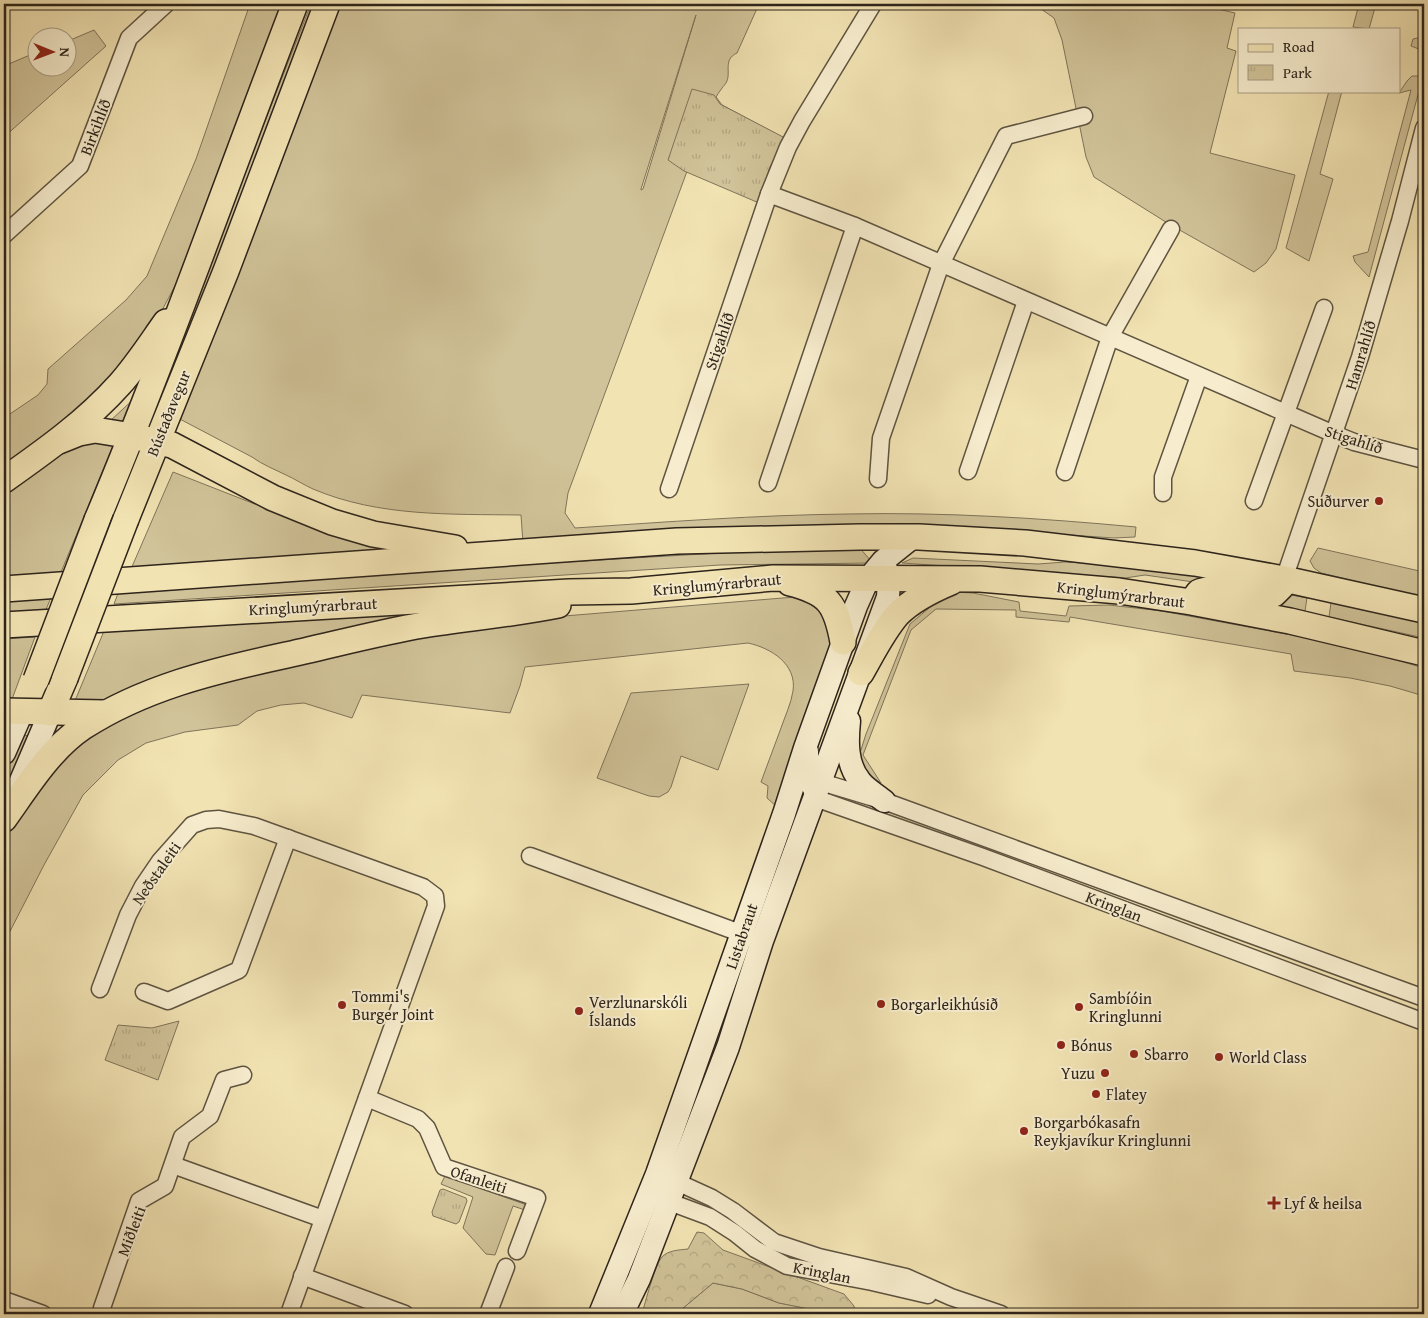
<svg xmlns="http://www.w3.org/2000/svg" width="1428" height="1318" font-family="'Gentium Book Plus',serif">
  <defs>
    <pattern id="forest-crowns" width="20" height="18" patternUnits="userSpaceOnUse" patternTransform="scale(1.25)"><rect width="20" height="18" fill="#d1c399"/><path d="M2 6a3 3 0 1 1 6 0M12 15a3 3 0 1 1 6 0" fill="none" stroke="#b4a783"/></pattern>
    <pattern id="park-tufts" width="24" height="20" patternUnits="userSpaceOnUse" patternTransform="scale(1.25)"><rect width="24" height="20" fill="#d1c399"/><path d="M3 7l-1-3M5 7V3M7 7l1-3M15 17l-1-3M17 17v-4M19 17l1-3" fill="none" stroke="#b4a783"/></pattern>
  </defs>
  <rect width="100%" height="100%" fill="#f2e3b3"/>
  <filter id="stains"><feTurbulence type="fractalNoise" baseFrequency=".004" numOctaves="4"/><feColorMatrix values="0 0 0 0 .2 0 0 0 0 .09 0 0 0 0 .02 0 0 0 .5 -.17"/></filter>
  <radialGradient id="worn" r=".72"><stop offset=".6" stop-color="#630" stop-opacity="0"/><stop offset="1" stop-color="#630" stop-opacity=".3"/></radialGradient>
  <g fill="#d1c399" stroke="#7f745a" fill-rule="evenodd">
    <polygon points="250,4 287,4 192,254 160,314 137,349 56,434 4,467 4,418 38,395 47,384 48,369 126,300 147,276 196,159"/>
    <polygon points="311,4 319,4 153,432 144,429"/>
    <path d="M341,4H759L737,53C722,60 732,73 726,83C722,88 719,92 716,97L722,105L784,138L766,177L689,166L568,493L565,513L575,528C666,522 757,515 848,514C944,512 1040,518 1136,527L1135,537L1114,538L1011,531L523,543L521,515C451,514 379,517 313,489C304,485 295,479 286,475C274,469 263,465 252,457L176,417ZM696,15L643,189L641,190V189Z"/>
    <polygon points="1034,4 1197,4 1235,13 1227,48 1236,51 1210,153 1295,175 1276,249 1266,263 1254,272 1169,224 1094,177 1086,157 1062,40 1054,18"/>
    <polygon points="1359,4 1376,4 1369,29 1353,27"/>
    <polygon points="1424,28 1424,51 1411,46 1413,39 1422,37"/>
    <polygon points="94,30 106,46 4,137 4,66 37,52 38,68 68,68 68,41"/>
    <polygon points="1412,76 1423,76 1369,277 1355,262 1353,256 1368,252 1411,90 1399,93 1407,81"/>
    <polygon points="1329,91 1342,91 1320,174 1333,179 1309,261 1286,248"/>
    <polygon points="136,397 125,424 110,421"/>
    <polygon points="116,439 59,577 4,581 4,493 59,455 75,441"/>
    <polygon points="173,472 270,510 332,531 438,551 131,569"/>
    <polygon points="857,545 873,563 720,565 114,604 120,588"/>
    <polygon points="1318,548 1424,572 1424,598 1321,573 1314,568 1310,561"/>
    <polygon points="913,558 1038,564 1065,562 1123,565 1207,577 1235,588 1145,575 1125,578 902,563"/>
    <polygon points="54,590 45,612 4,615 4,594"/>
    <polygon points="953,592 973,593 1019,602 1020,611 1066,616 1069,606 1109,605 1162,611 1340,644 1424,668 1424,696 1390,686 1350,678 1294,671 1291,654 1070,617 1069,622 1016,617 1016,610 936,609 911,630 863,755 881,783 868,775 859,756 866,734 910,624 929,608 937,597"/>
    <polygon points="1286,594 1307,598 1305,611 1276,607"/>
    <path d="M807,596L819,600L833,638L777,807L767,798L768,786L761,782C768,764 774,746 781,728C785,716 791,704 793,691C797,664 771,648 748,643L525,667L520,686L510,713L362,695L352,718L304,703L281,705L257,711L238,725L185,732L146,743L118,760L83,795L44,865L4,943V839L14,821L69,750L130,709L296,659L528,619Z"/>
    <polygon points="532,602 98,708 72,708 104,631"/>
    <polygon points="1331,603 1373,609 1424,622 1424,638 1329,617"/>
    <polygon points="35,637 11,702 4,702 4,639"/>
    <polygon points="749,684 718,770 681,756 671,787 668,792 659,797 649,796 597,778 631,693"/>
    <polygon points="31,735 6,793 4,797 4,772 22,736"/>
    <polygon points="445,1176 527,1205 525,1210 513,1206 495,1255 486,1254 463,1228 473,1197 441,1184"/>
    <path d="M713,1283L742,1289L779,1303L802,1307L799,1314H753C747,1308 739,1308 732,1314H721L715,1312L714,1314H650L652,1309L668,1312L682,1309Z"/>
  </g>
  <path fill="url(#forest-crowns)" stroke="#7f745a" d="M697,1232L704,1233L723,1250L844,1294L854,1306L855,1314H822L809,1309L779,1303L742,1289L713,1283L682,1309L668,1312L652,1309L650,1314H642C645,1303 655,1265 662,1257C668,1250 680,1250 688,1249Z"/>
  <g fill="url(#park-tufts)" stroke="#7f745a">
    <polygon points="692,89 714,95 720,104 785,138 770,167 759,203 684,171 668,160"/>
    <polygon points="179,1021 158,1080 105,1060 118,1025 152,1028"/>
    <polygon points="443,1189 466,1198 467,1201 459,1222 456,1224 433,1216 432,1212 440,1190"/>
  </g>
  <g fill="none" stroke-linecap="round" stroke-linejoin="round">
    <defs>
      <g id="street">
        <polyline points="769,194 855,226 1334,434 1354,442 1424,460"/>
        <polyline points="4,235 80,166 129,38 166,4"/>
        <polyline points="968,471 1026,301"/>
        <polyline points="1065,472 1110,337 1171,229"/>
        <polyline points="878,479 881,438 941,264 1006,136 1084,116"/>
        <polyline points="768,483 855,226"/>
        <polyline points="669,489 769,194 788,147 802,121 873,4"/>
        <polyline points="1163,493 1163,477 1199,376"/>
        <polyline points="1254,501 1324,308"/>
        <polyline points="1284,579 1360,357 1400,221 1424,128"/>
        <polyline points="810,751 810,787 815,798 983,857 1424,1022"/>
        <polyline points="810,787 821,782 884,801 1424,998"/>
        <polyline points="530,856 751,937"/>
        <polyline points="100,989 128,915 143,886 160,861 192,825 206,820 219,819 254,826 423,887 435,896 436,906 289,1314"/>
        <polyline points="144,992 168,1001 239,970 288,838"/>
        <polyline points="367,1098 418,1119 427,1128 444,1167 537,1198 517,1251"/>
        <polyline points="173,1165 323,1219"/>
        <polyline points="666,1177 712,1198 733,1211 774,1242 819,1257 906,1277 951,1297 1001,1314"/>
        <polyline points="659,1198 710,1217 735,1233 755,1249 787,1266 872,1282 928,1295"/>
        <polyline points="302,1276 405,1314"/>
        <polyline points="4,1300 43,1314"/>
        <polyline points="102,1308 139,1201 165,1186 182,1137 210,1116 224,1080 243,1075"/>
        <polyline points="488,1314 506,1267"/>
      </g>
      <g id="secondary">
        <path d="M849,721C847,741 846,764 860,781C866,789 877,795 884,801"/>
        <polyline points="4,753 22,712"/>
        <polyline points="17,790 50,713"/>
        <polyline points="600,1314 657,1174 784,814 805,748 856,606 868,579 883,561 913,537"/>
        <polyline points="622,1314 639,1279 728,1047 762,941 888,597 889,580 884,562"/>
      </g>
      <g id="primary">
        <polyline points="59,441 79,433 95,430 132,436 172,445 273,498 332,522 373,534 455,548"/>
        <path d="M4,480C45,451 86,422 120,384C137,365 151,343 166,322"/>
        <polyline points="126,519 226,271 327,4"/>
        <path d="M97,520C168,350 229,176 295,4"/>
        <path d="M790,583C829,593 836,604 843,642"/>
        <polyline points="4,589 677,541 860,537 919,537 1025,543 1195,563 1284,579 1424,610"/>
        <polyline points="1193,600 1199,592 1211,589 1264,597 1274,594 1281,587 1284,579"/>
        <polyline points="4,625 569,592 631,591 773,578 980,579 1119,591 1191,602 1290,621 1424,653"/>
        <path d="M861,673C872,654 883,631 898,614C912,600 932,590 951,582"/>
        <polyline points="4,711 105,713"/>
        <polyline points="50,713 65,678"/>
        <path d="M4,819C27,787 49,750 83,727C143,688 213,671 282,656C329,646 376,633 423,625C468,618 513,614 558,605"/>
      </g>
    </defs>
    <use href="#street" stroke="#5e5441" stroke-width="19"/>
    <use href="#secondary" stroke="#2d241b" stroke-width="25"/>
    <use href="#primary" stroke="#2d241b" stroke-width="28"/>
    <use href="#street" stroke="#f7edce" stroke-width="16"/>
    <use href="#secondary" stroke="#f7edce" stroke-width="22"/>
    <use href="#primary" stroke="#f2e3b3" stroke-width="25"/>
    <defs>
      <g id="primary-bridge">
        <polyline points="65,678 126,519"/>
        <polyline points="36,680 97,520"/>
      </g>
    </defs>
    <use href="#primary-bridge" stroke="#2d241b" stroke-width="28" stroke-linecap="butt"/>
    <use href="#primary-bridge" stroke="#f2e3b3" stroke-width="25"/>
  </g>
  <g fill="#8f2418" stroke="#f7edce" stroke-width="2">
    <circle cx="1379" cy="501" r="5"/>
    <circle cx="881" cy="1004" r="5"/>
    <circle cx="342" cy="1005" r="5"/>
    <circle cx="1079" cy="1007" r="5"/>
    <circle cx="579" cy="1011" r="5"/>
    <circle cx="1061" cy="1045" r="5"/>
    <circle cx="1134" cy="1054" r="5"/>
    <circle cx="1219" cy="1057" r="5"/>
    <circle cx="1105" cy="1073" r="5"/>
    <circle cx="1096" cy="1094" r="5"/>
    <circle cx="1024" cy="1131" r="5"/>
    <path d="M1271.5 1195.5h5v5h5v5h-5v5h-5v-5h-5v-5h5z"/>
  </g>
  <g text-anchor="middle" stroke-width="4" stroke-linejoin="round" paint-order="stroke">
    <g font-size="16" fill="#2d241b" stroke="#f7edce">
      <text transform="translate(95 127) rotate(-69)" y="6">Birkihlíð</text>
      <text transform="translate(719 341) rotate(-71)" y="6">Stigahlíð</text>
      <text transform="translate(1360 355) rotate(-73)" y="6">Hamrahlíð</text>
      <text transform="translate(168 413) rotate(-68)" y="6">Bústaðavegur</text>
      <text transform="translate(1354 439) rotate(18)" y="6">Stigahlíð</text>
      <text transform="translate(717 584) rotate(-5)" y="6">Kringlumýrarbraut</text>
      <text transform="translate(1121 594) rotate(7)" y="6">Kringlumýrarbraut</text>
      <text transform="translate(313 606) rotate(-3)" y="6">Kringlumýrarbraut</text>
      <text transform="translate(156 873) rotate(-55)" y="6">Neðstaleiti</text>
      <text transform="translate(1114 906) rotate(21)" y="6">Kringlan</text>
      <text transform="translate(741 936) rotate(-71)" y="6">Listabraut</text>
      <text transform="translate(479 1179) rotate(18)" y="6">Ofanleiti</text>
      <text transform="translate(131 1231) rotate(-69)" y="6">Miðleiti</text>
      <text transform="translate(822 1272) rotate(11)" y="6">Kringlan</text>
    </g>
    <g font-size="16" fill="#2d241b" stroke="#f7edce" text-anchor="start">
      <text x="1369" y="507" text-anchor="end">Suðurver</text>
      <text x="352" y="1002">Tommi's<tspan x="352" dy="18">Burger Joint</tspan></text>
      <text x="1089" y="1004">Sambíóin<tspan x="1089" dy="18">Kringlunni</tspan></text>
      <text x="589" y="1008">Verzlunarskóli<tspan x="589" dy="18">Íslands</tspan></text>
      <text x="891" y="1010">Borgarleikhúsið</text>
      <text x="1071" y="1051">Bónus</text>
      <text x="1144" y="1060">Sbarro</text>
      <text x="1229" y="1063">World Class</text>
      <text x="1095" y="1079" text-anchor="end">Yuzu</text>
      <text x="1106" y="1100">Flatey</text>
      <text x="1034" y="1128">Borgarbókasafn<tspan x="1034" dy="18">Reykjavíkur Kringlunni</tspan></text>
      <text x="1284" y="1209">Lyf &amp; heilsa</text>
    </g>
  </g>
  <rect width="1428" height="1318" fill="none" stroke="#f2e3b3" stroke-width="20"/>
  <rect x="5" y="5" width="1418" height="1308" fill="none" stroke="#2d241b" stroke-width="2.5"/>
  <rect x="10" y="10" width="1408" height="1298" fill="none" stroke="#2d241b"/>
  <rect x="1238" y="28" width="162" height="65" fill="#f7edce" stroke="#a69d86"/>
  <rect x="1248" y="44" width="25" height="8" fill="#f2e3b3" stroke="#a69d86"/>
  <text x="1283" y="52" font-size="15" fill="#2d241b">Road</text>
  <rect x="1248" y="65" width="25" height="15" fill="url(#park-tufts)" stroke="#a69d86"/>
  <text x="1283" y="78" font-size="15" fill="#2d241b">Park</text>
  <g transform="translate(52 52) rotate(91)"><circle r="24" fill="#f7edce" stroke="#a69d86"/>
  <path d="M0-4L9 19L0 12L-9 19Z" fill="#8f2418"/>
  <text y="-8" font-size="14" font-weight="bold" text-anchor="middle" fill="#2d241b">N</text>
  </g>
  <rect width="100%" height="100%" filter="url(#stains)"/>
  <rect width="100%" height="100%" fill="url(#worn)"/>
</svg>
